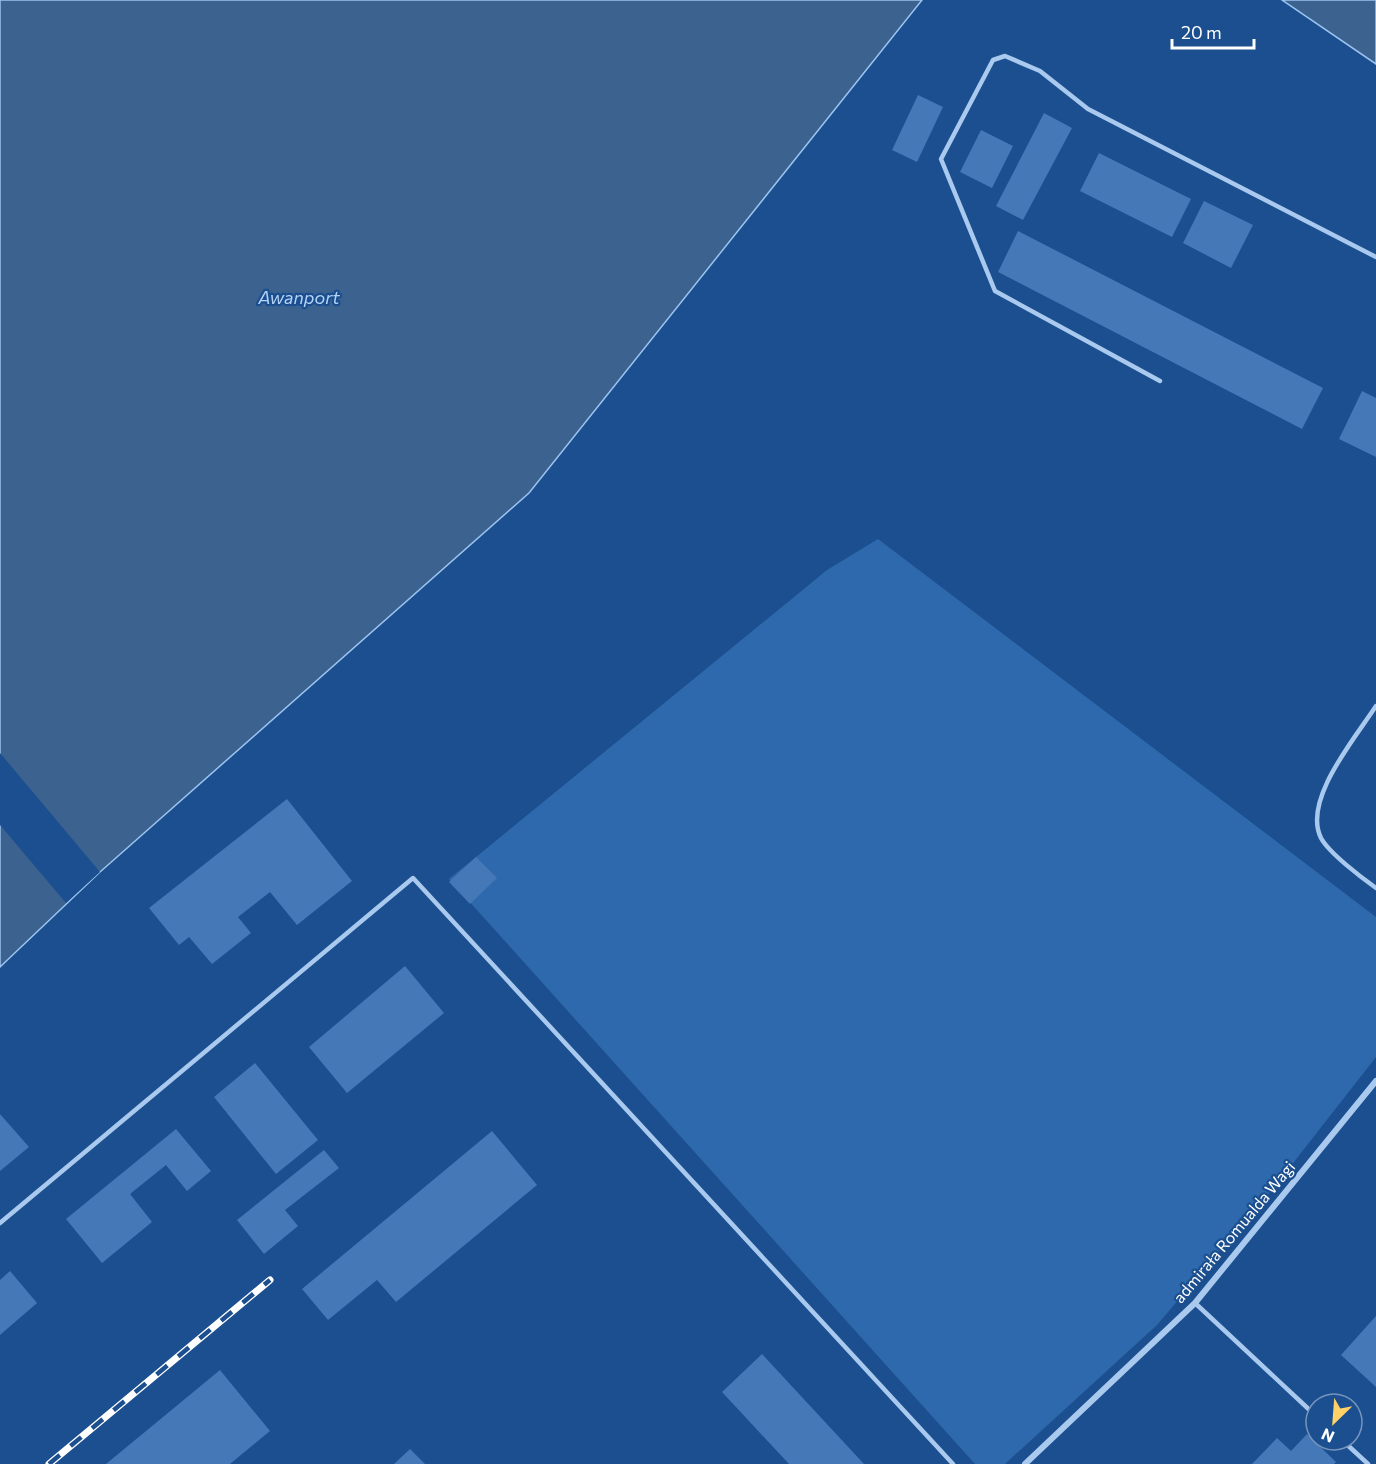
<svg xmlns="http://www.w3.org/2000/svg" width="1376" height="1464" font-family="Commissioner,sans-serif">
  <rect width="100%" height="100%" fill="#1b4f8f"/>
  <polygon fill="#2e69ad" points="878,539 1376,917 1376,1057 1276,1185 1157,1325 1005,1464 975,1464 449,879 827,570"/>
  <g fill="#3c6290" stroke="#9cc4f0" stroke-width="1.5">
    <polygon points="0,0 922,0 529,493 100,872 0,967"/>
    <polygon points="1282,0 1376,0 1376,64"/>
  </g>
  <polygon fill="#1b4f8f" points="0,753 100,872 66,903 0,825"/>
  <g fill="#4478b7">
    <polygon points="918,95 943,107 917,162 892,150"/>
    <polygon points="1044,113 1072,128 1023,220 996,206"/>
    <polygon points="981,130 1013,146 992,188 960,172"/>
    <polygon points="1099,153 1191,199 1172,237 1080,191"/>
    <polygon points="1204,201 1253,225 1231,268 1183,243"/>
    <polygon points="1018,231 1323,388 1302,429 998,272"/>
    <polygon points="1362,391 1376,398 1376,457 1339,439"/>
    <polygon points="287,799 352,881 297,925 270,892 238,917 251,933 212,964 189,937 179,945 149,908"/>
    <polygon points="476,857 497,878 470,904 449,882"/>
    <polygon points="405,966 444,1013 347,1093 309,1047"/>
    <polygon points="255,1063 318,1140 276,1174 214,1097"/>
    <polygon points="0,1114 29,1147 0,1171"/>
    <polygon points="176,1129 211,1171 187,1191 166,1165 130,1194 152,1222 102,1263 66,1219"/>
    <polygon points="492,1131 537,1185 396,1302 377,1280 328,1320 302,1289"/>
    <polygon points="324,1150 339,1168 285,1210 298,1226 264,1254 237,1220"/>
    <polygon points="10,1271 37,1303 0,1335 0,1280"/>
    <polygon points="1376,1316 1376,1387 1341,1355"/>
    <polygon points="762,1354 864,1464 789,1464 722,1392"/>
    <polygon points="220,1370 270,1431 230,1464 106,1464"/>
    <polygon points="1307,1434 1336,1462 1334,1464 1252,1464 1277,1438 1291,1451"/>
    <polygon points="410,1449 425,1464 394,1464"/>
  </g>
  <g fill="none" stroke-linecap="round" stroke-linejoin="round">
    <g stroke="#a9c9ee" stroke-width="4.5">
      <polyline points="1160,381 995,291 941,159 993,60 1005,56 1040,71 1088,109 1376,257"/>
      <path d="M1376,706C1356,737 1302,800 1321,838C1329,853 1362,878 1376,888"/>
      <polyline points="0,1223 413,878 953,1464"/>
      <polyline points="1195,1303 1316,1416"/>
      <polyline points="1342,1440 1368,1464"/>
    </g>
    <polyline stroke="#a9c9ee" stroke-width="6" points="1025,1464 1195,1303 1376,1081"/>
    <defs>
      <polyline id="rail" points="49,1464 270,1280"/>
    </defs>
    <use href="#rail" stroke="#fff" stroke-width="7"/>
    <use href="#rail" stroke="#1b4f8f" stroke-width="4.5" stroke-dasharray="14" stroke-linecap="butt"/>
  </g>
  <g text-anchor="middle" stroke-width="4.5" stroke-linejoin="round" paint-order="stroke">
    <g font-size="16" fill="#fff" stroke="#1b4f8f">
      <text transform="translate(1234 1232) rotate(-50)" y="6">admirała Romualda Wagi</text>
    </g>
    <g font-size="18" font-style="italic" fill="#b5d3f5" stroke="#1b4f8f">
      <text x="299" y="304">Awanport</text>
    </g>
  </g>
  <g transform="translate(1334 1422) rotate(205)"><circle r="28" fill="#1b4f8f" stroke="#7695bc" stroke-width="1.5"/>
  <path d="M0-4.5L10 22L0 15L-10 22Z" fill="#ffd166"/>
  <text y="-9" font-size="16" font-weight="bold" text-anchor="middle" fill="#ffffff">N</text>
  </g>
  <path d="M1172 39v9h82v-9" fill="none" stroke="#ffffff" stroke-width="3"/>
  <text x="1181" y="39" font-size="18" fill="#ffffff" stroke="#1b4f8f" stroke-width="4.5" paint-order="stroke">20 m</text>
</svg>
